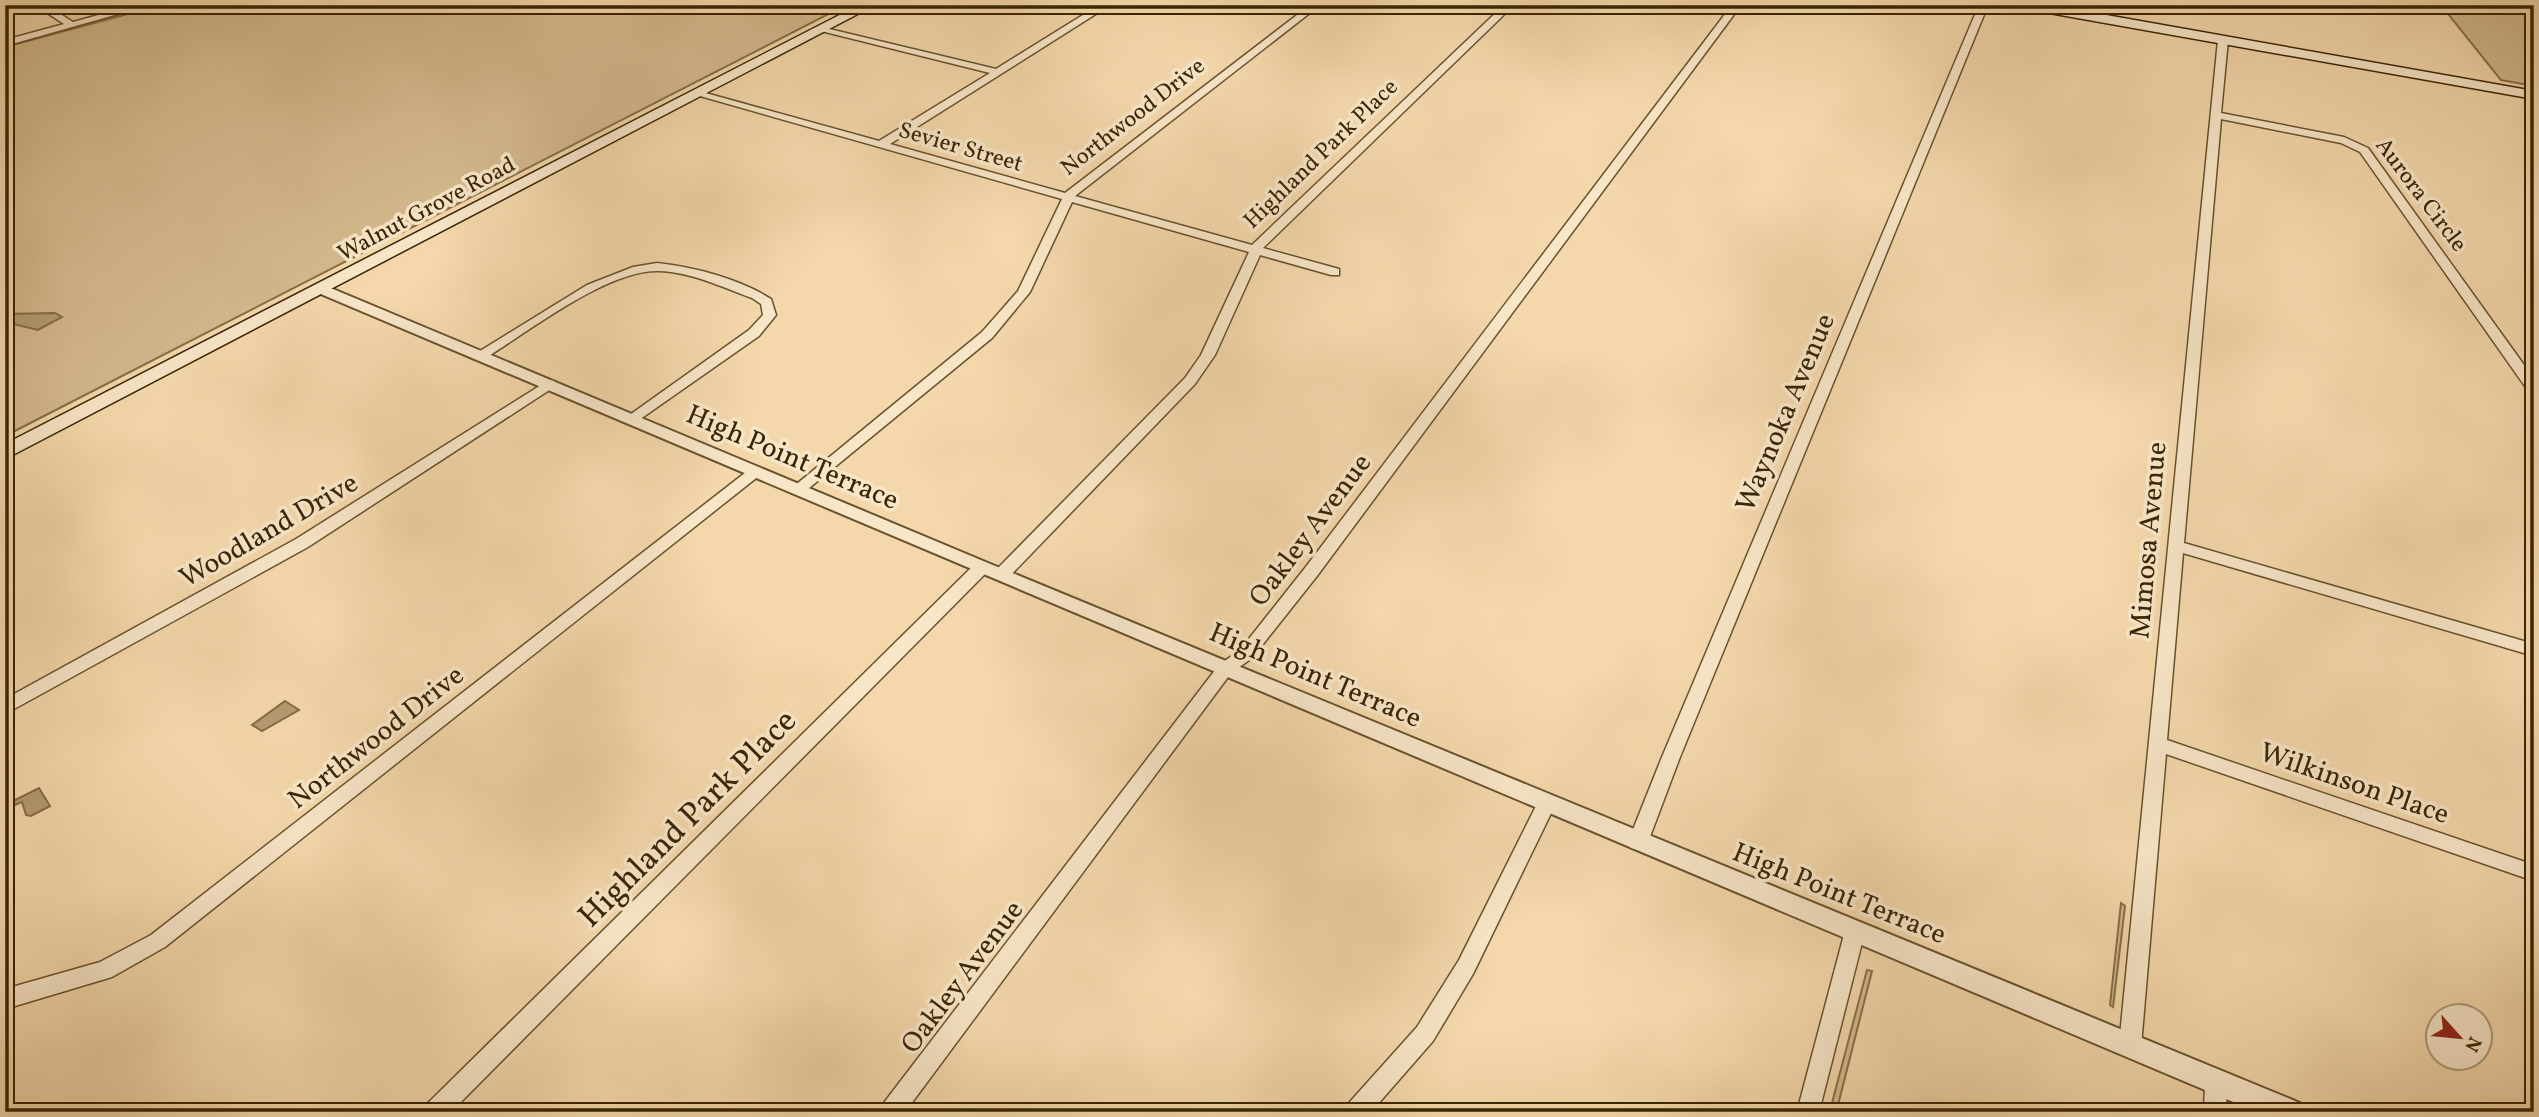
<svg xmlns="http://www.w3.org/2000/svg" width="2539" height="1117" font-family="Vollkorn,serif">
  <rect width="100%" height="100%" fill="#f4d8ab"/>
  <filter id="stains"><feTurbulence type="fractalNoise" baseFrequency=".00286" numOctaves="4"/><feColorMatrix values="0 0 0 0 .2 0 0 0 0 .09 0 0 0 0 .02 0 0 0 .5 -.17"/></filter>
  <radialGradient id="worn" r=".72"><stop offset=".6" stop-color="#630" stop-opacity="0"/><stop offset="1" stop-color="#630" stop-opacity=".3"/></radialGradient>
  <g fill="#d4ba8e" stroke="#867048" stroke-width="2">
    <polygon points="161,5 846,5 5,436 5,47"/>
    <polygon points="2441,5 2534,5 2534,86 2501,80"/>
    <polygon points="2121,903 2125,906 2113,1007 2110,1005"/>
    <polygon points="1867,970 1872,971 1838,1105 1832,1103"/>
  </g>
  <g fill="#b49b72" stroke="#836c46" stroke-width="2">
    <polygon points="55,313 62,317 38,330 5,322 5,314"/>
    <polygon points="285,701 299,710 262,731 252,725"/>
    <polygon points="39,788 50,806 31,816 26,815 22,802 15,805 13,801"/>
  </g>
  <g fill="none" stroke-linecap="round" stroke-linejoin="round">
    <defs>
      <g id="minor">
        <polygon points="35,5 46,5 73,22 135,5 150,5 5,46 5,40 64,24"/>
        <polygon points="1099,5 1110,5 890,144 1065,193 1310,5 1320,5 1075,196 1252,245 1504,5 1514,5 1263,248 1339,269 1339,275 1331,275 1260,255 1215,355 1195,384 1007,579 1001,581 993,575 995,571 1185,378 1201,355 1249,252 1072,202 1030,292 992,338 803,493 793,493 791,490 793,487 982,332 1018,291 1062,199 693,94 702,92 879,141 990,73 821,31 821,27 996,69"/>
        <polygon points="1732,5 1741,5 1317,576 1252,658 1231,673 905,1112 880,1112 883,1104 1219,665 1240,650 1305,568"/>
        <polygon points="1979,5 1988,5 1680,757 1648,842 1645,848 1638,850 1631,848 1628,842 1662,757"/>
        <polygon points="2223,37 2228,40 2221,113 2344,137 2368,148 2534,379 2534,393 2529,392 2360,152 2341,143 2221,119 2184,543 2534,644 2534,656 2183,553 2167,740 2534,865 2534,881 2166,754 2141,1046 2138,1053 2130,1056 2122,1053 2119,1046 2218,40"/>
        <path d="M657,263C694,267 740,279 771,299L776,315L759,336L636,422H626L624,419L749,330L763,315L761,304L752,298C722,287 691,272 659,271C608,269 528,332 484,359H474L472,356L587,285L633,267Z"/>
        <polygon points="549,380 554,381 556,384 554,387 308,547 5,714 5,699 296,539"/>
        <polygon points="755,467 760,469 762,472 760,475 165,947 112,977 5,1009 5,989 100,962 151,935 750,469"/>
        <polygon points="981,563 987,564 989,568 987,572 451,1112 424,1112 427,1104 975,564"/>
        <polygon points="1547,795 1554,798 1556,803 1473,974 1433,1041 1371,1112 1345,1112 1348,1104 1417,1027 1459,960 1540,798"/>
        <polygon points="1855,922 1862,925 1865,931 1819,1112 1797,1112 1845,931 1848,925"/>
        <polygon points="2216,1070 2224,1074 2227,1081 2226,1112 2204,1112 2205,1081 2208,1074"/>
      </g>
      <polygon id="tertiary" points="321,284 988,563 2300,1103 2304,1112 2257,1112 316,292 313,289"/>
      <g id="secondary">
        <polygon points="859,5 875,5 5,459 5,444"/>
        <polygon points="2020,5 2050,5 2534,91 2534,99 2026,9"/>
      </g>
    </defs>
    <use href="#minor" stroke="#68522d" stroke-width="3"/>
    <use href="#tertiary" stroke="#68522d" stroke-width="4"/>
    <use href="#secondary" stroke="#392503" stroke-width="3"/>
    <use href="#minor" fill="#f8e6c8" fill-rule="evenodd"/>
    <use href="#tertiary" fill="#f8e6c8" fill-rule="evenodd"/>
    <use href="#secondary" fill="#f8e6c8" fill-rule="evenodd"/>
  </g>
  <g text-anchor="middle" stroke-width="7" stroke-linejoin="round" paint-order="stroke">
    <g font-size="23" fill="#392503" stroke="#f8e6c8">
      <text transform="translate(1132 116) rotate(-38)" y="8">Northwood Drive</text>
      <text transform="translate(961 146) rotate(16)" y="8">Sevier Street</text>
      <text transform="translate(1320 153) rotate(-44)" y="8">Highland Park Place</text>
      <text transform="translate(2422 194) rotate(53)" y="8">Aurora Circle</text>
      <text transform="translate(426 208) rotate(-28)" y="8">Walnut Grove Road</text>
    </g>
    <g font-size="28" fill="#392503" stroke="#f8e6c8">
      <text transform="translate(1784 412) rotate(-67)" y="10">Waynoka Avenue</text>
      <text transform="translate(793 456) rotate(23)" y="10">High Point Terrace</text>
      <text transform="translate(268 529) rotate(-30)" y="10">Woodland Drive</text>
      <text transform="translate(1309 529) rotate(-53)" y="10">Oakley Avenue</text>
      <text transform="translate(2147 540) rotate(-85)" y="10">Mimosa Avenue</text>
      <text transform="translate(1316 674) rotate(23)" y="10">High Point Terrace</text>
      <text transform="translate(375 736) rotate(-38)" y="10">Northwood Drive</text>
      <text transform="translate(2355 782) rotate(19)" y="10">Wilkinson Place</text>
      <text transform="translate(1840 892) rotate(22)" y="10">High Point Terrace</text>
      <text transform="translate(961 976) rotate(-53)" y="10">Oakley Avenue</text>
    </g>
    <g font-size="33" fill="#392503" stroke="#f8e6c8">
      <text transform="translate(686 817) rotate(-45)" y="12">Highland Park Place</text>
    </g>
  </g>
  <rect width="2539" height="1117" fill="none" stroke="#f4d8ab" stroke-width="28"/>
  <rect x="7" y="7" width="2525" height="1103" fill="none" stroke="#392503" stroke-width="3.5"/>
  <rect x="14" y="14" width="2511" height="1089" fill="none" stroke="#392503" stroke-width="2"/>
  <g transform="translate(2459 1037) rotate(117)"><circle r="33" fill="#f8e6c8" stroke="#ac9979" stroke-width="2"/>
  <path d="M0-5L12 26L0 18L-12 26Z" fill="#8f2418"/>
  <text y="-10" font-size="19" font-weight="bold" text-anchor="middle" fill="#392503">N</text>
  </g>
  <rect width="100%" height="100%" filter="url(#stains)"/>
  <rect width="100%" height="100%" fill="url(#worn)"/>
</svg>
